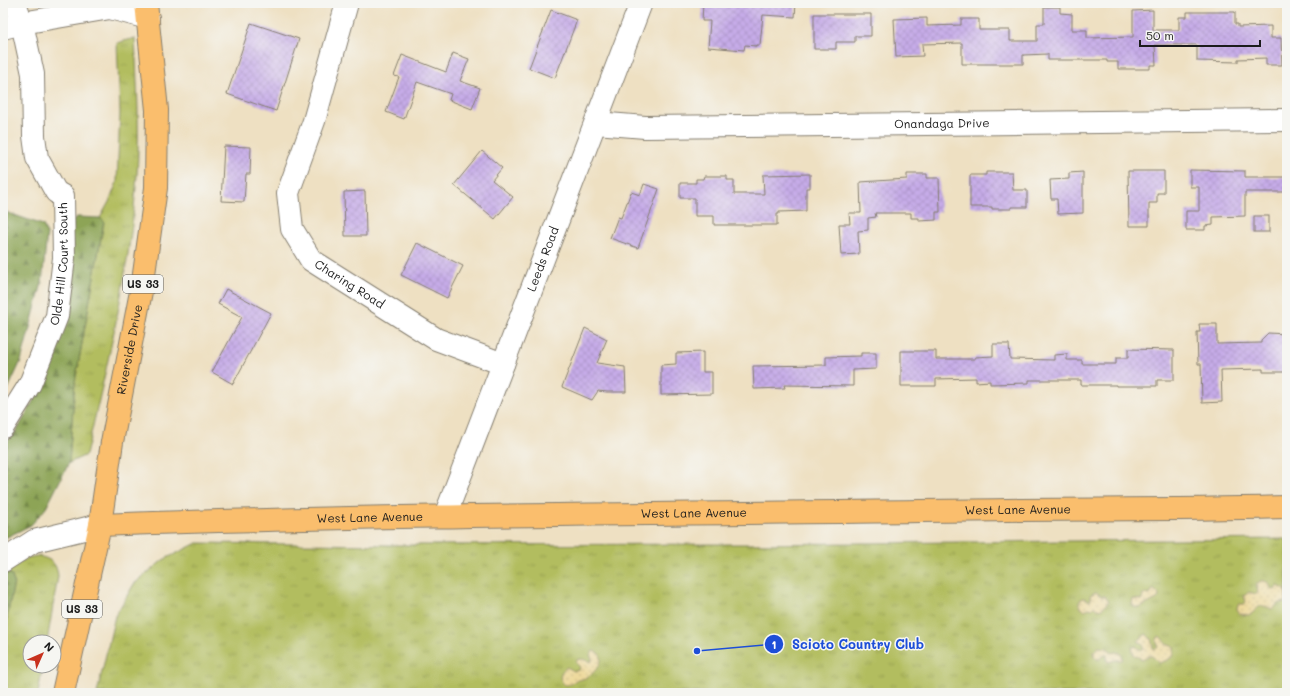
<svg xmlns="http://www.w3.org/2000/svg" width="1290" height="696" font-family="Mali,sans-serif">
  <defs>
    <pattern id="grass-tufts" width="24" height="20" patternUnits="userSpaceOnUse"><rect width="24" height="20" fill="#b2bd5f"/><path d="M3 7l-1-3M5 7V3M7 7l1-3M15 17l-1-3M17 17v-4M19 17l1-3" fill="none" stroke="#98a252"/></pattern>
    <pattern id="forest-firs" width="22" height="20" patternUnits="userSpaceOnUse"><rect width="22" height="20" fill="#8da456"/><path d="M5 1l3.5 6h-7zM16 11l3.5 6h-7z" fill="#728546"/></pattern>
    <pattern id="sand-dots" width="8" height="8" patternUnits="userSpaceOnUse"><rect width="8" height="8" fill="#eeda9e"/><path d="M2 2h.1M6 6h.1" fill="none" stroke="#ccba88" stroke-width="1.8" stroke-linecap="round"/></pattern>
    <pattern id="building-cross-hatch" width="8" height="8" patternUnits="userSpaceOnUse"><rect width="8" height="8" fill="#c6ace8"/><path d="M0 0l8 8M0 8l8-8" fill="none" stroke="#aa93c6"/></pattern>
  </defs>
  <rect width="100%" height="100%" fill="#f6f6f2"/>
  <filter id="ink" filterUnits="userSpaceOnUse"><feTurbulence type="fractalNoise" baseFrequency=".025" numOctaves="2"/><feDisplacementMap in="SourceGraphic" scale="8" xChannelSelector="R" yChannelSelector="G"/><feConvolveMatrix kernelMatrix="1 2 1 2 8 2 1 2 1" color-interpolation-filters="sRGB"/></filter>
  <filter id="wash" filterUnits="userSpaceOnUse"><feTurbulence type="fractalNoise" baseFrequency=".012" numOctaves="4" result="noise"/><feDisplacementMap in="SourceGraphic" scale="16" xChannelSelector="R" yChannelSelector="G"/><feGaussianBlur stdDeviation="0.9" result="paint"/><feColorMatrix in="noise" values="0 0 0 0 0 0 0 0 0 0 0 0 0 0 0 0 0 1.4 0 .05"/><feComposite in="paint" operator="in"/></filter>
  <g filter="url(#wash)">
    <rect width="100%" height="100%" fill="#eee0c2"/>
    <g fill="url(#grass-tufts)" stroke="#676c3e">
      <path d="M135,38C137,83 140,130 137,175C130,270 108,363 86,455L69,463L75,382L104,222L100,218L110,200L117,182L120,112L117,43Z"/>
      <polygon points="1287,539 1287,693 97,693 115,616 134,584 163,560 197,543 393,545 747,544"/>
      <path d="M37,556C50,558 57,563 58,576L47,642H30V666H43L38,693H3V638L14,582L11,574H5C15,565 23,558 37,556Z"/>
    </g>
    <g fill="url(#forest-firs)" stroke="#546039">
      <polygon points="3,211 43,225 47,234 42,283 21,361 3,400"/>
      <polygon points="77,217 100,218 104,221 75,382 69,463 46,508 31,525 3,539 3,447 19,427 43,383 57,347 67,291 70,223"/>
      <polygon points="5,574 11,574 14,582 3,638 3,576"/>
    </g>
    <g fill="url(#sand-dots)" stroke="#857b5d">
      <path d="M1262,580L1269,583L1271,589L1275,590L1277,586L1285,589L1286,596L1285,602L1280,603L1272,609C1269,608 1265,606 1262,606C1255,606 1254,619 1242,614C1238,613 1237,611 1237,607L1239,604H1244L1246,602L1244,596L1249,592L1256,594L1258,592L1256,587L1257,584Z"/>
      <polygon points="1153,589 1158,593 1159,597 1157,599 1139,608 1134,607 1132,604 1133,599 1142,600 1143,594 1150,595"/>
      <polygon points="1096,592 1101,596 1105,596 1109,601 1102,609 1099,610 1094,607 1092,609 1089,608 1085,610 1081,608 1079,603 1081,599 1084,598 1090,601 1091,599 1090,595"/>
      <path d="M1146,634L1151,639L1153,648L1155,649L1159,647L1156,641L1159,636L1162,638L1166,644L1174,647C1176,659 1167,660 1159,663L1152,656H1148L1142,659L1134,655L1132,648L1135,646L1141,650L1144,649L1143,644L1138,641Z"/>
      <polygon points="1099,647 1107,648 1113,653 1116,652 1120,653 1123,658 1122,660 1116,660 1109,662 1107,661 1107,655 1105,655 1098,660 1094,656 1094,651"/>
      <path d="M593,651C611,655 595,674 585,678C582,680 579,680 576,680C572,683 571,685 565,685C558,679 559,672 567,667L574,671L579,670L580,667L576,663L577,660C583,657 586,662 592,661V659L590,655Z"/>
    </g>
    <g id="blocks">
      <g fill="url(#building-cross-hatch)">
        <polygon points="703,3 796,3 795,17 763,15 760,45 756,45 756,46 745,45 744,50 708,47 710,21 702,21"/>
        <polygon points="1044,7 1060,7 1060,13 1072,14 1072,30 1087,30 1087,38 1133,37 1133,11 1153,10 1153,30 1179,30 1179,17 1187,17 1187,12 1235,12 1235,24 1238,24 1238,27 1271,26 1271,38 1281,38 1282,65 1266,65 1266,58 1238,59 1238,62 1197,61 1197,45 1155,45 1156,65 1150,65 1150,69 1118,69 1118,62 1107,62 1107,60 1048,60 1048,54 1023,55 1023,64 962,64 962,43 922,44 923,56 896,57 894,19 927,18 927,26 961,25 961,19 979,19 979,30 1010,30 1010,41 1037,41 1037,24 1044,24"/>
        <polygon points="551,10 577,20 555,78 529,68"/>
        <polygon points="814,14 871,14 871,36 855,36 855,42 836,42 836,49 814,49"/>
        <polygon points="251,23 299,39 276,111 227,94"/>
        <polygon points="453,53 469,59 460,81 480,88 472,109 449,100 451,94 417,82 404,119 386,112 399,77 394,76 402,55 446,72"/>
        <polygon points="224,146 251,147 250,174 246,174 244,202 221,201"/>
        <polygon points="482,151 502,168 492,180 513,197 495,219 454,185"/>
        <polygon points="1190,170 1245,171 1245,177 1287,177 1287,192 1245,192 1245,216 1213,217 1213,225 1205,226 1205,230 1186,230 1186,211 1199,211 1199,187 1190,187"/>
        <polygon points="1128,171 1164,171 1164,193 1157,193 1157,203 1149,203 1149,226 1129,226"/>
        <polygon points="986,172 1012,172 1013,190 1027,190 1027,207 1011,207 1011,209 992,209 992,207 970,207 970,175 986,175"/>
        <polygon points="1083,172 1083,213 1058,214 1057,199 1051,199 1050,180 1069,179 1069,173"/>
        <polygon points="810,174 810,188 806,188 806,211 779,212 779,214 777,214 777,225 714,225 714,216 695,216 695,198 680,198 680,183 696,183 696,179 703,179 704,176 727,176 727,180 734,180 734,194 764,194 763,175"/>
        <polygon points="907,174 927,174 927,178 939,178 940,212 936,212 936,220 919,221 919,218 911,218 911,213 875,213 876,217 868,218 868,230 858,231 859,254 841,255 839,224 850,224 849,213 861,213 860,182 907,179"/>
        <polygon points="644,184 659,189 638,248 610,238 618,217 621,218 631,192 640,195"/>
        <polygon points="365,191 366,236 345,236 344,192"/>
        <rect x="1254" y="216" width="15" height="16"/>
        <polygon points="417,243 463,266 447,298 401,275"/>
        <polygon points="226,289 271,313 233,384 212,372 242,317 218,304"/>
        <polygon points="1199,324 1217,324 1217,344 1261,343 1261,340 1268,333 1287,334 1287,372 1263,372 1263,369 1221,370 1222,402 1202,403 1201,364 1198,364 1197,332 1200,332"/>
        <polygon points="585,328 607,339 597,363 625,367 626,392 607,392 598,391 592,400 562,387"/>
        <polygon points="993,344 1009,344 1010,359 1054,360 1054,355 1067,354 1067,360 1082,360 1082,364 1116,364 1116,358 1128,358 1128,349 1174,350 1174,380 1157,380 1157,386 1116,386 1116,385 1081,385 1081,380 1029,380 1029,383 990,384 990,381 976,382 976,378 936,379 936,386 901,386 901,351 936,351 936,359 975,359 975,357 993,356"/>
        <polygon points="703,352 703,372 712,372 712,394 661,395 661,365 676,364 676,353"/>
        <polygon points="861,353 876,353 876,369 853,370 853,386 784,385 785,388 754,389 753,366 826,365 826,357 861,356"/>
      </g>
    </g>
  </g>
  <g filter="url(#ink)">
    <use href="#blocks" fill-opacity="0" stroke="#857e6f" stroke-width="1"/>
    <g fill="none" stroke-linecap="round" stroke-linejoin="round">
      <defs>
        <g id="minor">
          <path id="s1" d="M347,3L314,121L288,193L292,229L311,260L436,339L503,364"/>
          <polyline points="3,28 22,23 110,8 148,18"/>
          <path id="s2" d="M596,123L645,127L1287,120"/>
          <path id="s3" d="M3,427L30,384L57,316L64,258L63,196L56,192L37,158L34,136L33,74L22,23L15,3"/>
          <path id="s4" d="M445,516L641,3"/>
          <polyline points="3,561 34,541 100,525"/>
        </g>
        <g id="major">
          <path id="s5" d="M100,525C402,514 704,514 1007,510C1100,509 1194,510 1287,507"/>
          <path id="s6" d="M63,693L100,525L112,442L143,281L156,188L157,110L146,3"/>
        </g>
      </defs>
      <use href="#minor" stroke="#857e6f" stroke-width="24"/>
      <use href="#major" stroke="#857e6f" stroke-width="24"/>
      <use href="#minor" stroke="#fff" stroke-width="22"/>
      <use href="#major" stroke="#fabe6d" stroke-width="22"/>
    </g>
  </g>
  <g text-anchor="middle" stroke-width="3" stroke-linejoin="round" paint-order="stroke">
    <g fill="#f6f6f2" stroke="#5d5d5c" stroke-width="1">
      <rect x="123" y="275" width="40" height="18" rx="3"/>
      <rect x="62" y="600" width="40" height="18" rx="3"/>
    </g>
    <g font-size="11" font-weight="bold" fill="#1c1c1c">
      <text x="143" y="288">US 33</text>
      <text x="82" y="613">US 33</text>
    </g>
    <g font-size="12" fill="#1c1c1c" stroke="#f6f6f2">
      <text dy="4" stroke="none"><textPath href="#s2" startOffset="346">Onandaga Drive</textPath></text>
      <text dy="4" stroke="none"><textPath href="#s4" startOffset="275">Leeds Road</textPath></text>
      <text dy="4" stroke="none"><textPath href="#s3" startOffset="176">Olde Hill Court South</textPath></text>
      <text dy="4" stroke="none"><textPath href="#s1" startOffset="317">Charing Road</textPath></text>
      <text dy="4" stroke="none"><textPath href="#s6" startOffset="350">Riverside Drive</textPath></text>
      <text dy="4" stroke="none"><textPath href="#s5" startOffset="918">West Lane Avenue</textPath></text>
      <text dy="4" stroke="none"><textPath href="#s5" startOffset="594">West Lane Avenue</textPath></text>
      <text dy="4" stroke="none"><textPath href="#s5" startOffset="270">West Lane Avenue</textPath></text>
    </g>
  </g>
  <path fill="none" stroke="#1d4ed8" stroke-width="1.5" d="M697 651L774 644"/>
  <g fill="#1d4ed8" stroke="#f6f6f2" stroke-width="1.5">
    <circle cx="697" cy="651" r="4"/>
    <circle cx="774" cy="644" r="10"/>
  </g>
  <g font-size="12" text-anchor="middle" font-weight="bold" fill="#fff">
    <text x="774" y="649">1</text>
  </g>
  <g font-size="13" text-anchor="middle" font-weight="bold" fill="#1d4ed8" stroke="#f6f6f2" stroke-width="3" stroke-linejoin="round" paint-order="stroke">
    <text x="858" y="649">Scioto Country Club</text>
  </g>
  <rect width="1290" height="696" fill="none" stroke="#f6f6f2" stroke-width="16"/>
  <g transform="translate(42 654) rotate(45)"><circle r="19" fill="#f6f6f2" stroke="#9f9f9c"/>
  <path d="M0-3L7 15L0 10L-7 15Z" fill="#c8321e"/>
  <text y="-6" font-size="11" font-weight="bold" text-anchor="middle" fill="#1c1c1c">N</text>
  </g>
  <path d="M1140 40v6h120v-6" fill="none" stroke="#1c1c1c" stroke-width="2"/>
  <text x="1146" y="40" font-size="12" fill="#1c1c1c" stroke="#f6f6f2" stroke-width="3" paint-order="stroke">50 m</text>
</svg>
